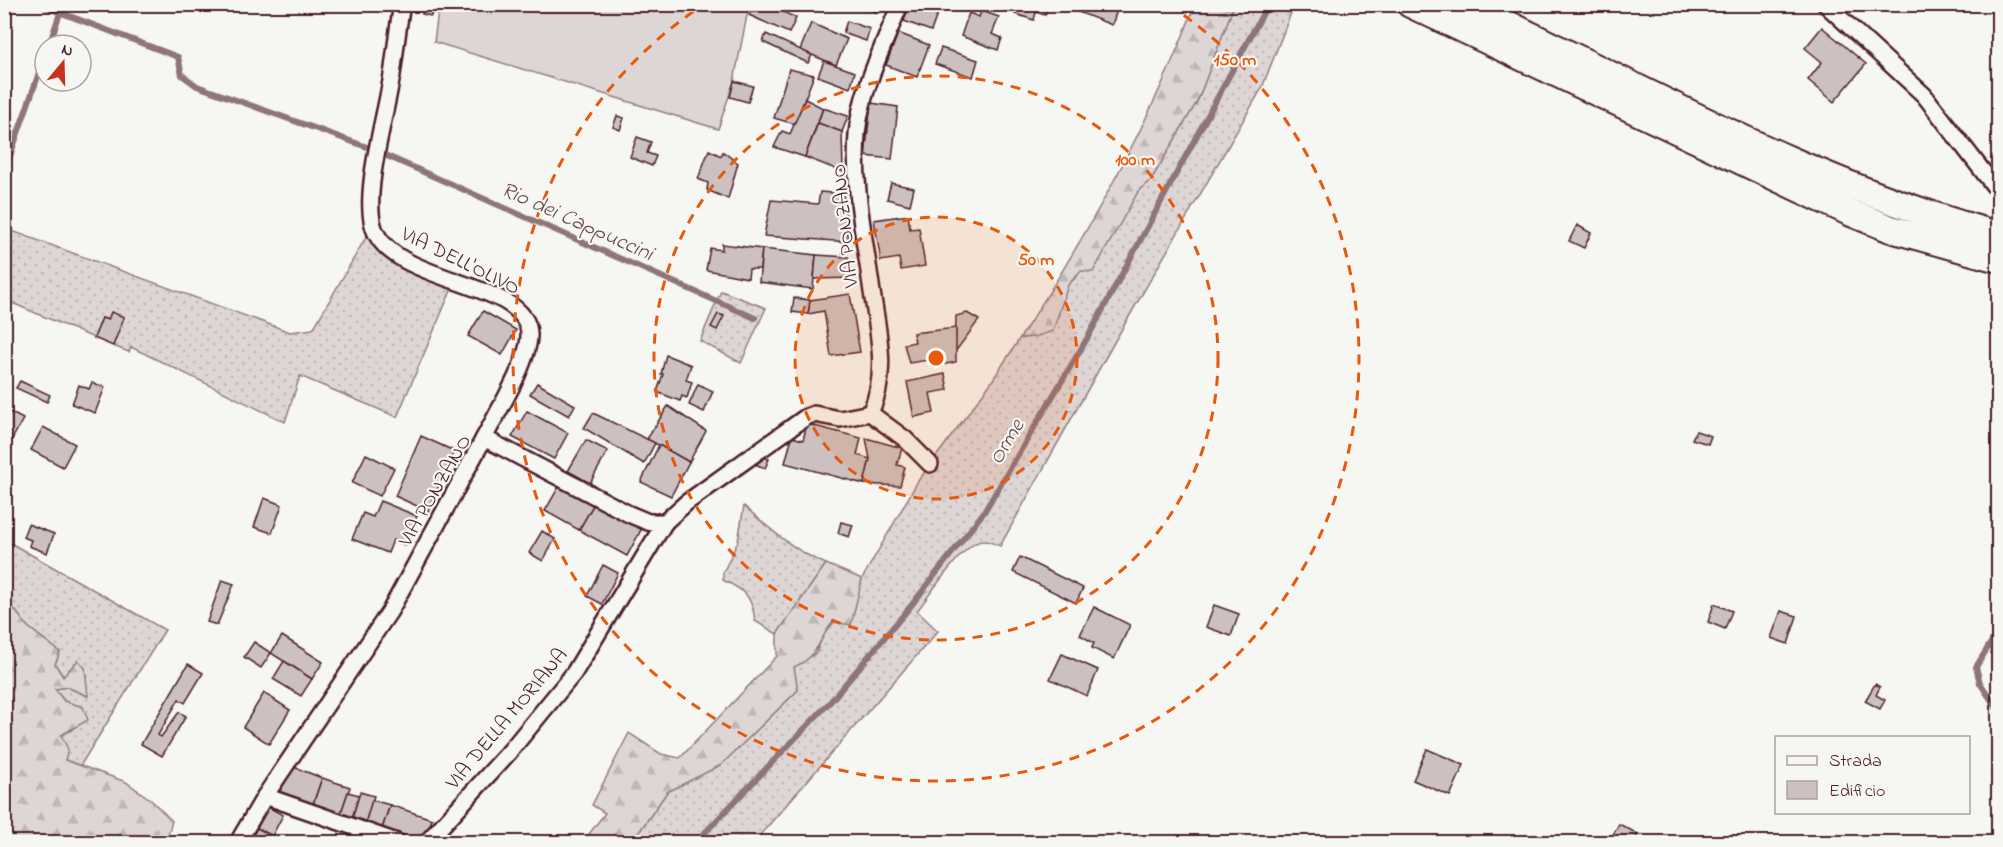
<svg xmlns="http://www.w3.org/2000/svg" width="2003" height="847" font-family="'Indie Flower',sans-serif">
  <defs>
    <pattern id="grass-dots" width="8" height="8" patternUnits="userSpaceOnUse" patternTransform="scale(1.5)"><rect width="8" height="8" fill="#ddd6d5"/><path d="M2 2h.1M6 6h.1" fill="none" stroke="#bfb7b7" stroke-width="1.8" stroke-linecap="round"/></pattern>
    <pattern id="forest-firs" width="22" height="20" patternUnits="userSpaceOnUse" patternTransform="scale(1.5)"><rect width="22" height="20" fill="#ddd6d5"/><path d="M5 1l3.5 6h-7zM16 11l3.5 6h-7z" fill="#bfb7b7"/></pattern>
  </defs>
  <rect width="100%" height="100%" fill="#f6f6f2"/>
  <filter id="ink" filterUnits="userSpaceOnUse"><feTurbulence type="fractalNoise" baseFrequency=".0167" numOctaves="2"/><feDisplacementMap in="SourceGraphic" scale="12" xChannelSelector="R" yChannelSelector="G"/><feConvolveMatrix kernelMatrix="1 2 1 2 8 2 1 2 1" color-interpolation-filters="sRGB"/></filter>
  <g filter="url(#ink)">
    <g fill="url(#grass-dots)" stroke="#947a80" stroke-width="1.5">
      <path d="M1234,5H1294L1262,88L1116,339L1000,546C995,544 988,540 982,541C963,543 930,595 917,611L938,631L754,842H632L667,792L721,765L798,690L793,667L816,653L824,633L856,599L862,579L918,481L990,384L1020,338L1034,337L1061,305L1068,285L1077,276L1139,190L1151,180L1198,100Z"/>
      <polygon points="373,225 381,243 455,281 397,417 300,376 285,422 131,347 129,352 113,346 124,317 108,320 102,318 94,338 5,300 4,228 290,332 313,329"/>
      <polygon points="721,291 766,308 741,363 700,341"/>
      <path d="M744,506C770,529 794,551 826,564L777,634L755,621C752,596 746,591 723,580V573L738,541Z"/>
      <polygon points="5,540 165,630 80,766 65,760 61,735 72,730 83,707 64,701 55,689 67,687 87,696 85,668 78,661 64,678 55,664 60,652 28,627 14,609 5,611"/>
    </g>
    <g fill="url(#forest-firs)" stroke="#947a80" stroke-width="1.5">
      <path d="M1195,5H1234L1198,100L1151,180L1139,190L1093,272L1081,271L1068,285L1053,331L1034,337L1020,338C1088,234 1151,121 1195,5Z"/>
      <path d="M826,564L862,579L851,625L833,622C817,641 819,657 794,667L798,690L721,765L667,792L632,842H583L605,813L592,805L629,733L661,754L680,758L777,656V634Z"/>
      <polygon points="14,609 28,627 60,652 55,664 63,677 78,660 85,668 88,696 67,687 55,689 64,701 83,707 88,720 61,735 68,749 65,760 126,782 150,799 172,821 169,832 160,842 5,842 4,611"/>
    </g>
    <polygon fill="#ddd6d5" stroke="#947a80" stroke-width="1.5" points="439,5 749,5 734,81 718,129 434,42"/>
    <g fill="none" stroke-linecap="round" stroke-linejoin="round">
      <g stroke="#8e747a" stroke-width="6">
        <polyline points="38,4 178,57 182,75 197,86 367,147"/>
        <polyline points="49,45 60,13"/>
        <polyline points="387,156 755,318"/>
        <polyline points="4,173 45,56"/>
        <polyline points="1998,631 1976,667 1980,683 1998,710"/>
        <polyline points="696,842 831,701 910,607 984,512 1088,337 1268,4"/>
      </g>
    </g>
    <g fill="#ccc1c0" stroke="#4a1f2b" stroke-width="1.5">
      <polygon points="424,4 433,5 431,16 422,14"/>
      <polygon points="754,4 767,4 796,18 789,33 749,15"/>
      <polygon points="855,4 881,4 878,13"/>
      <polygon points="910,4 941,4 931,31 904,21"/>
      <polygon points="1018,4 1049,4 1045,15 1036,12 1034,20 1015,14"/>
      <polygon points="1069,4 1119,4 1112,25 1078,12 1080,9"/>
      <polygon points="981,11 999,17 992,34 1002,38 998,50 961,36 969,13 979,17"/>
      <polygon points="847,21 870,29 866,41 843,33"/>
      <polygon points="811,23 847,39 836,65 800,50"/>
      <polygon points="1822,27 1866,64 1834,102 1808,80 1822,62 1805,48"/>
      <polygon points="898,33 929,45 917,77 886,65"/>
      <polygon points="766,34 812,55 808,63 763,42"/>
      <polygon points="941,48 978,60 973,77 935,64"/>
      <polygon points="824,61 855,72 850,88 818,76"/>
      <polygon points="789,69 814,75 795,124 774,118"/>
      <polygon points="734,81 753,86 748,102 730,97"/>
      <polygon points="805,99 823,108 805,157 774,147 782,131 790,134"/>
      <polygon points="871,103 898,107 892,159 865,156"/>
      <polygon points="823,108 848,116 842,132 818,123"/>
      <polygon points="617,116 624,118 620,130 613,127"/>
      <polygon points="818,123 842,132 843,172 805,157"/>
      <polygon points="637,137 651,142 647,153 656,156 652,166 630,157"/>
      <polygon points="709,150 721,156 723,152 738,163 728,199 707,190 708,183 698,179"/>
      <polygon points="891,183 914,188 910,205 887,199"/>
      <polygon points="820,192 843,194 849,242 764,236 771,200 818,204"/>
      <polygon points="908,215 910,229 919,228 925,266 901,270 899,258 881,261 874,220"/>
      <polygon points="1577,225 1591,233 1584,248 1569,241"/>
      <polygon points="722,244 762,249 760,269 749,269 748,278 706,270 710,248 722,250"/>
      <polygon points="762,249 816,255 813,289 759,282"/>
      <polygon points="816,255 848,257 852,278 814,279"/>
      <polygon points="850,294 860,352 831,356 824,311 808,314 810,300"/>
      <polygon points="794,298 810,300 808,314 792,312"/>
      <polygon points="483,311 516,330 502,355 468,336"/>
      <polygon points="111,312 124,317 113,346 94,338 102,318 108,320"/>
      <polygon points="967,313 979,320 955,352 956,316"/>
      <polygon points="718,314 724,316 717,330 711,327"/>
      <polygon points="956,328 956,362 936,366 935,359 909,363 904,344 915,342 913,333"/>
      <polygon points="666,355 691,365 686,380 692,382 687,398 682,396 680,401 657,392 663,374 661,374"/>
      <polygon points="945,374 948,390 930,393 934,413 914,417 907,382"/>
      <polygon points="20,381 50,395 47,402 16,388"/>
      <polygon points="92,383 105,387 95,413 72,404 79,385 89,389"/>
      <polygon points="537,383 575,405 569,416 530,394"/>
      <polygon points="698,384 713,391 704,412 689,405"/>
      <polygon points="668,406 706,431 689,462 647,439"/>
      <polygon points="4,409 23,419 10,443 4,440"/>
      <polygon points="527,411 568,433 554,459 512,437"/>
      <polygon points="593,413 655,443 644,464 584,428"/>
      <polygon points="807,424 861,438 857,455 870,459 864,484 785,463 792,437 803,440"/>
      <polygon points="43,427 75,444 63,467 31,450"/>
      <polygon points="1696,431 1711,436 1708,444 1692,439"/>
      <polygon points="421,436 454,451 428,511 395,496"/>
      <polygon points="866,438 902,448 897,465 905,467 900,486 864,484 870,459"/>
      <polygon points="586,440 608,451 590,483 568,471"/>
      <polygon points="659,445 689,462 671,496 641,482"/>
      <polygon points="366,454 394,468 380,496 352,483"/>
      <polygon points="761,456 769,459 765,468 752,463"/>
      <polygon points="561,483 595,502 579,530 545,511"/>
      <polygon points="264,498 282,505 272,533 254,527"/>
      <polygon points="380,501 417,516 405,545 393,540 388,553 352,539 363,513 373,517"/>
      <polygon points="595,502 643,526 627,556 579,530"/>
      <polygon points="841,522 853,525 849,537 838,533"/>
      <polygon points="28,524 54,534 47,553 29,546 31,540 23,537"/>
      <polygon points="542,531 555,539 543,561 529,553"/>
      <polygon points="1020,557 1083,588 1076,603 1013,572"/>
      <polygon points="603,565 618,573 602,604 587,596"/>
      <polygon points="222,580 234,584 217,625 207,622"/>
      <polygon points="1714,604 1732,611 1725,629 1708,622"/>
      <polygon points="1214,605 1239,614 1231,636 1206,627"/>
      <polygon points="1094,607 1130,625 1114,659 1092,648 1094,643 1080,635"/>
      <polygon points="1781,611 1797,616 1788,644 1771,638"/>
      <polygon points="282,636 323,662 312,679 271,653"/>
      <polygon points="254,642 271,653 261,668 244,657"/>
      <polygon points="1062,654 1098,670 1087,696 1050,679"/>
      <polygon points="284,661 312,679 301,696 273,679"/>
      <polygon points="188,664 203,673 185,703 179,699 158,735 161,737 179,712 186,716 162,756 141,744"/>
      <polygon points="1875,684 1880,687 1876,695 1885,700 1880,709 1865,701"/>
      <polygon points="264,693 290,710 269,744 243,727"/>
      <polygon points="1427,749 1464,765 1450,796 1413,780"/>
      <polygon points="294,767 322,778 311,810 275,799"/>
      <polygon points="322,778 350,787 339,819 311,810"/>
      <polygon points="348,792 359,795 351,822 339,819"/>
      <polygon points="360,792 374,796 364,827 351,822"/>
      <polygon points="372,800 390,805 381,832 364,827"/>
      <polygon points="390,805 432,819 424,842 414,842 381,832"/>
      <polygon points="268,807 283,815 272,836 257,828"/>
      <polygon points="1619,824 1638,834 1634,842 1609,842"/>
      <polygon points="257,828 272,836 283,842 249,842"/>
    </g>
    <g fill="none" stroke-linecap="round" stroke-linejoin="round">
      <defs>
        <g id="minor">
          <path d="M402,4C398,26 396,46 393,68C388,109 363,187 373,225C388,285 528,279 529,334C530,360 497,413 484,438"/>
          <path d="M900,4C884,46 861,89 857,134C853,187 865,240 872,292C878,332 889,375 870,413L905,439L930,464"/>
          <polyline points="1825,4 1924,95 1998,191"/>
          <polyline points="265,796 397,842"/>
          <polyline points="238,842 265,796 390,611 484,438 629,514 648,522 665,522 686,503 806,417 814,414 840,419 870,413"/>
          <polyline points="427,842 510,751 574,673 665,522"/>
        </g>
        <g id="trunk">
          <polyline points="1410,4 1849,212 1891,229 1998,259"/>
          <path d="M1466,4C1641,87 1811,184 1998,235"/>
        </g>
      </defs>
      <use href="#minor" stroke="#4a1f2b" stroke-width="20"/>
      <use href="#trunk" stroke="#4a1f2b" stroke-width="30"/>
      <use href="#minor" stroke="#f6f6f2" stroke-width="15"/>
      <use href="#trunk" stroke="#f6f6f2" stroke-width="26"/>
    </g>
  </g>
  <circle cx="936" cy="358" r="141" fill="#e8590c" fill-opacity=".12"/>
  <g fill="none" stroke="#e8590c" stroke-width="3" stroke-dasharray="10 8">
    <circle cx="936" cy="358" r="141"/>
    <circle cx="936" cy="358" r="282"/>
    <path d="M1169 5A423 423 0 1 1 703 5"/>
  </g>
  <g text-anchor="middle" stroke-width="4.5" stroke-linejoin="round" paint-order="stroke">
    <g font-size="21" fill="#4a1f2b" stroke="#f6f6f2">
      <text transform="translate(844 226) rotate(-96)" y="7">VIA PONZANO</text>
      <text transform="translate(461 260) rotate(26)" y="7">VIA DELL'OLIVO</text>
      <text transform="translate(434 490) rotate(-60)" y="7">VIA PONZANO</text>
      <text transform="translate(506 718) rotate(-50)" y="7">VIA DELLA MORIANA</text>
    </g>
    <g font-size="22" font-style="italic" fill="#6c4a52" stroke="#f6f6f2">
      <text transform="translate(578 220) rotate(24)" y="8">Rio dei Cappuccini</text>
      <text transform="translate(1005 441) rotate(-59)" y="8">Orme</text>
    </g>
  </g>
  <circle cx="936" cy="358" r="9" fill="#e8590c" stroke="#f6f6f2" stroke-width="3"/>
  <g font-size="18" text-anchor="middle" font-weight="bold" fill="#e8590c" stroke="#f6f6f2" stroke-width="4.5" stroke-linejoin="round" paint-order="stroke">
    <text x="1235" y="65">150 m</text>
    <text x="1135" y="165">100 m</text>
    <text x="1036" y="265">50 m</text>
  </g>
  <rect width="2003" height="847" fill="none" stroke="#f6f6f2" stroke-width="24"/>
  <rect x="12" y="12" width="1979" height="823" fill="none" stroke="#4a1f2b" stroke-width="2" filter="url(#ink)"/>
  <rect x="1775" y="736" width="195" height="78" fill="#f6f6f2" stroke="#b1a0a2" stroke-width="1.5"/>
  <rect x="1787" y="756" width="30" height="9" fill="#f6f6f2" stroke="#b1a0a2" stroke-width="1.5"/>
  <text x="1829" y="766" font-size="18" fill="#4a1f2b">Strada</text>
  <rect x="1787" y="781" width="30" height="18" fill="#ccc1c0" stroke="#b1a0a2" stroke-width="1.5"/>
  <text x="1829" y="796" font-size="18" fill="#4a1f2b">Edificio</text>
  <g transform="translate(63 63) rotate(19)"><circle r="28" fill="#f6f6f2" stroke="#b1a0a2" stroke-width="1.5"/>
  <path d="M0-4.5L10 22L0 15L-10 22Z" fill="#c8321e"/>
  <text y="-9" font-size="16" font-weight="bold" text-anchor="middle" fill="#4a1f2b">N</text>
  </g>
</svg>
